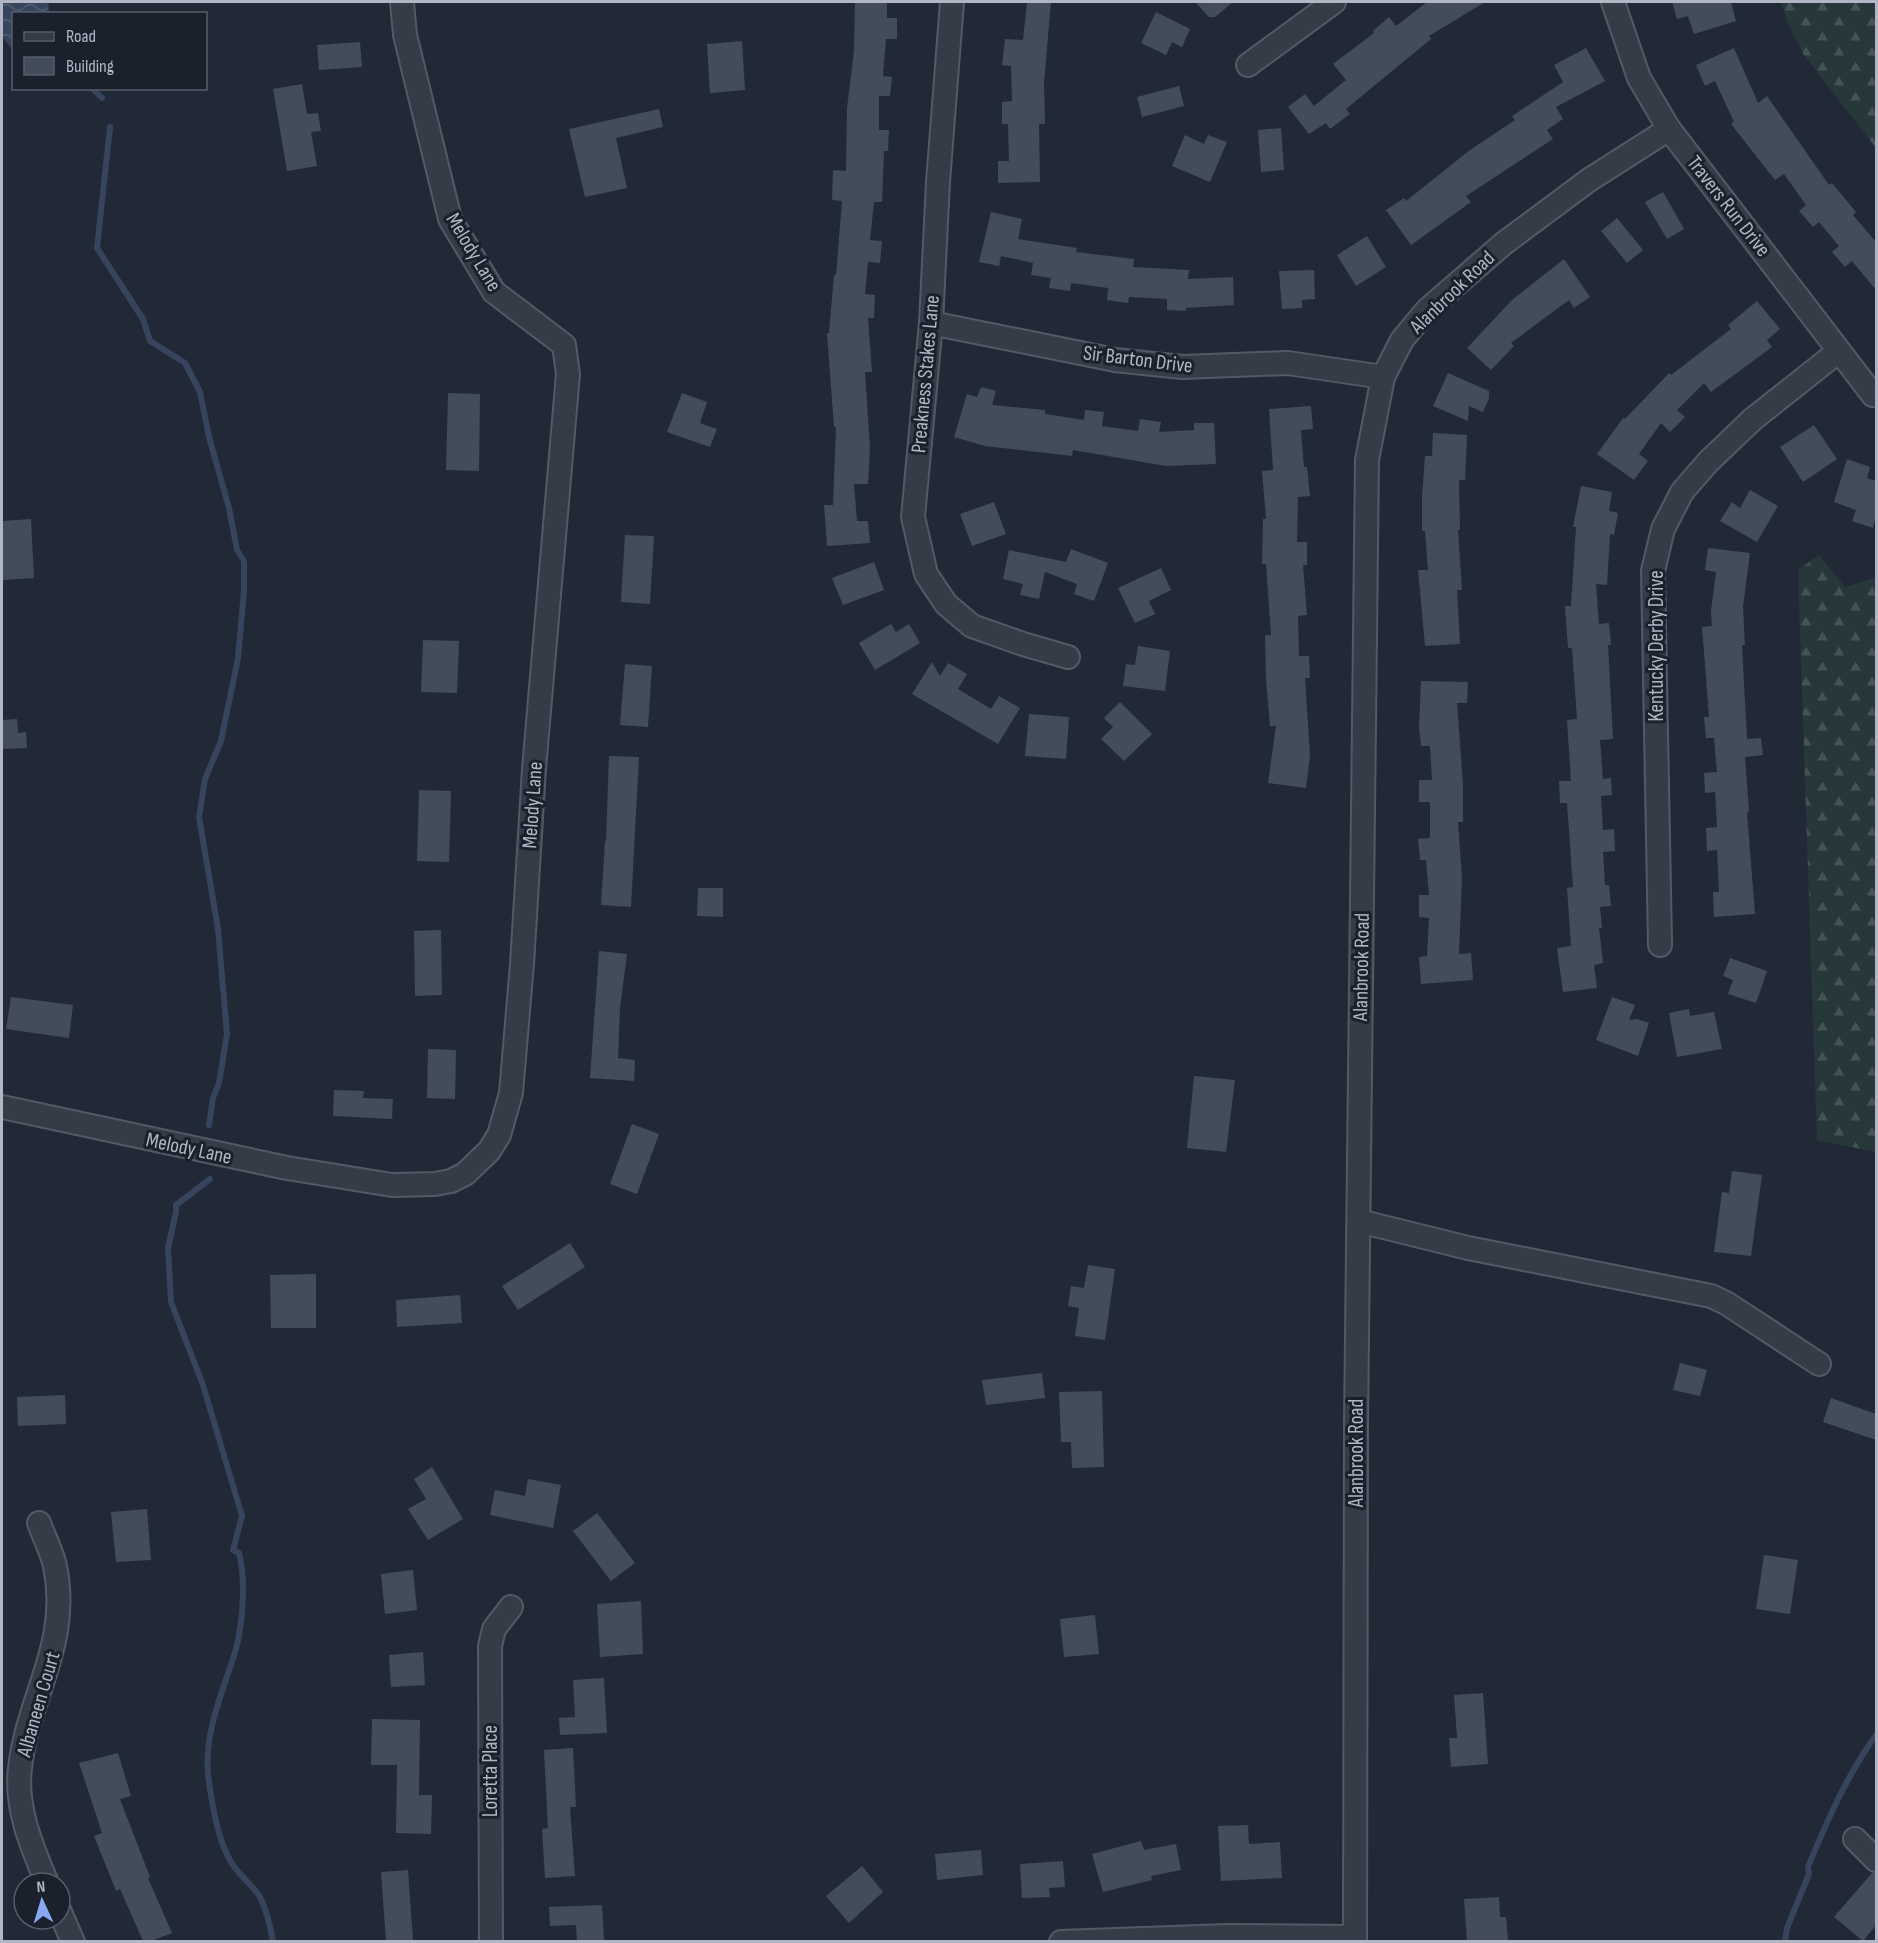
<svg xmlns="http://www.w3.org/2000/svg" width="1878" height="1943" font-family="'Sofia Sans Condensed',sans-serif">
  <defs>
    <pattern id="forest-firs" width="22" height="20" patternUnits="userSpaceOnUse" patternTransform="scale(1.5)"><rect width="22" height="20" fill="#27383a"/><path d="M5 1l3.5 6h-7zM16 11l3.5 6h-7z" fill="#445355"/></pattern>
    <pattern id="water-waves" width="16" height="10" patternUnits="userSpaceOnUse" patternTransform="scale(1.5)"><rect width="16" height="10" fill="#36445d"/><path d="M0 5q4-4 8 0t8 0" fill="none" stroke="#515d73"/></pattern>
  </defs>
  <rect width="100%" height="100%" fill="#222936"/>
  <g fill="url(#forest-firs)">
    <polygon points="1781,2 1876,2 1876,148 1804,55 1788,24"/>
    <polygon points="1819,555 1845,587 1876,578 1876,1152 1817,1140 1798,570"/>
  </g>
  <polygon fill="url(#water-waves)" points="2,2 48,2 49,13 14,14 13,50 2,37"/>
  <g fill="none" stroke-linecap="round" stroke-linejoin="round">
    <g stroke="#36445d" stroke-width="6">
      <polyline points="92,88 102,98"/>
      <polyline points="110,127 97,248 143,319 150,341 185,363 200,392 209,437 229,508 237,550 244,561 244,591 238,658 221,741 205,779 199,817 218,929 227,1034 219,1083 213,1098 209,1125"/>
      <path d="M210,1179L176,1205V1212L168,1248L171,1302L203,1385L242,1516L233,1550L239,1553C246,1581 243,1621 236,1649C224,1689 204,1731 208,1774C211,1799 218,1841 231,1862C238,1874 250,1883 258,1894C265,1904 271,1928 273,1942"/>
      <path d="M1785,1942L1787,1928L1809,1874L1808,1867C1827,1821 1847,1775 1876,1735"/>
    </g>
  </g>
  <g fill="#434c5b">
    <polygon points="855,2 887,2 887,18 897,18 897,39 886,39 883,76 892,77 890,96 879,96 879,130 889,130 888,151 884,151 882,202 874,202 870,240 882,241 880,263 868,262 865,294 875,295 874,318 868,318 872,372 865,372 870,447 868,484 854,484 857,521 868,521 870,543 827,546 824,505 833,505 836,427 834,427 827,333 829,333 834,275 836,275 842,201 832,200 833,170 846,171 847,108 854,51"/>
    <polygon points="1027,2 1051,2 1044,83 1045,124 1039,124 1040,182 998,183 998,161 1009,161 1008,124 1002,124 1002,102 1012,101 1011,66 1002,65 1005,39 1023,40"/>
    <polygon points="1195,2 1233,2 1215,17 1209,17"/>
    <polygon points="1427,2 1485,2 1429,36 1431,39 1346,109 1350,114 1330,129 1326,123 1309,134 1288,107 1305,94 1314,106 1346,80 1333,64 1374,33 1373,31 1389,17 1396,26"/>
    <polygon points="1672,2 1731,2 1736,21 1694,34 1688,16 1677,19"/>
    <polygon points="1156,12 1190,29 1182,47 1172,42 1166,55 1141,43"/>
    <polygon points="742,41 745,90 710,93 707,44"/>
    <polygon points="360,42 362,67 319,70 317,45"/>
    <polygon points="1586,48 1605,81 1556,107 1563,119 1547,130 1553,139 1466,196 1471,202 1411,245 1386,210 1404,198 1406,201 1470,150 1515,120 1512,116 1563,82 1554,65"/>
    <polygon points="1734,48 1758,103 1767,96 1829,185 1832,183 1856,212 1853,215 1876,242 1876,290 1852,261 1845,267 1832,252 1839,246 1819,222 1813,227 1799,211 1806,205 1784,174 1775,180 1731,124 1734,122 1715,81 1705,86 1696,65"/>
    <polygon points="302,84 307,114 318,113 321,131 311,132 317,166 287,171 273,89"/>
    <polygon points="1179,86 1184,106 1142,117 1137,97"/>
    <polygon points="659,109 663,127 616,138 627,188 585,197 569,129"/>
    <polygon points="1281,128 1284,170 1261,172 1258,130"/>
    <polygon points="1185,135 1204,144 1208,135 1227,142 1210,182 1172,166"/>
    <polygon points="1663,192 1684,229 1667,239 1645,202"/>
    <polygon points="991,212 1022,219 1018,239 1077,248 1076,252 1134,259 1133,267 1189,270 1188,279 1233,277 1234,305 1186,308 1186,311 1167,310 1167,299 1129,297 1128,303 1107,300 1108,288 1071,283 1070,291 1049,288 1051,278 1031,275 1033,263 1001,256 999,266 979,262"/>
    <polygon points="1617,218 1643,250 1627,263 1601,231"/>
    <polygon points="1367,236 1386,267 1356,286 1337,255"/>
    <polygon points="1564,259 1590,297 1574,308 1569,300 1511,343 1514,346 1491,370 1467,348 1512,300"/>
    <polygon points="1314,270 1315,299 1302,300 1302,308 1282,309 1279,271"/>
    <polygon points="1757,301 1780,329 1767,340 1772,347 1711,392 1704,383 1677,410 1685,417 1670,432 1661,423 1639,454 1648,461 1634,480 1597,454 1623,418 1625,419 1669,373 1671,375 1731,329 1728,325"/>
    <polygon points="1448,373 1489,391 1489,398 1483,412 1469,406 1468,421 1433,406"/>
    <polygon points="981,387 996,391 992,405 1045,410 1045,414 1084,420 1085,410 1104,412 1102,426 1138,431 1140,419 1161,422 1159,432 1194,430 1194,423 1214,423 1216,464 1166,466 1073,450 1072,456 985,446 954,437 967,394 977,397"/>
    <polygon points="448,393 480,394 479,471 446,470"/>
    <polygon points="682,393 707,402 700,423 717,429 710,447 667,432"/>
    <polygon points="1311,406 1313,429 1301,430 1304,467 1307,467 1310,496 1298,497 1297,542 1307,542 1307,565 1303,565 1307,615 1298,616 1299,656 1309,656 1310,678 1305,678 1310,755 1306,788 1268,783 1276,726 1270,726 1266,680 1265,635 1271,635 1266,564 1262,564 1263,519 1266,519 1262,471 1273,470 1269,409"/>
    <polygon points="1814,425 1837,459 1803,482 1780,447"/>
    <polygon points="1433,433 1467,435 1465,480 1459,480 1460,530 1458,530 1462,590 1457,590 1460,644 1425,646 1418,570 1428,570 1425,531 1422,531 1422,497 1425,456 1432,456"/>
    <polygon points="1847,459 1870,467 1867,478 1876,481 1876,515 1873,528 1852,521 1856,510 1834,502"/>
    <polygon points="1581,486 1612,492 1609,511 1618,513 1614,535 1610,534 1607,585 1596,584 1599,624 1609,623 1611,645 1608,645 1613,739 1600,740 1603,779 1611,778 1612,795 1601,796 1603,830 1614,829 1615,851 1603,852 1605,885 1609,885 1611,906 1600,907 1602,928 1599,928 1603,963 1594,965 1597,988 1563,992 1557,948 1571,946 1567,888 1573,887 1567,803 1560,803 1559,781 1571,781 1567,720 1577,719 1572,648 1568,648 1565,606 1571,606 1576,527 1573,527"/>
    <polygon points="1750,490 1778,506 1757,542 1720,521 1732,502 1740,508"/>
    <polygon points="994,502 1006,534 972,546 960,514"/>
    <polygon points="31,519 34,578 2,580 2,521"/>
    <polygon points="625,535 654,536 650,604 621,602"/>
    <polygon points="1708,548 1750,553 1743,607 1745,645 1742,645 1747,739 1761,738 1763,755 1745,757 1749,811 1747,812 1755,914 1714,917 1713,892 1719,892 1717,850 1707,851 1706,828 1717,827 1715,792 1705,793 1704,773 1717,772 1714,738 1706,738 1704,717 1709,717 1702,627 1712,626 1711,611 1716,572 1705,570"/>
    <polygon points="1071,549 1108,563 1094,601 1074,594 1077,584 1045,572 1039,599 1020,595 1023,584 1003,579 1009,550 1066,562"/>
    <polygon points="874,562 884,590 843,605 832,578"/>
    <polygon points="1161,568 1171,590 1149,601 1155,614 1135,623 1118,588"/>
    <polygon points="891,624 896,632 909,624 920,643 875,670 859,643"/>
    <polygon points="423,640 459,641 457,693 421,692"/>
    <polygon points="1138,646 1170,651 1165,691 1123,686 1126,664 1135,665"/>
    <polygon points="932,662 940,676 948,663 967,674 958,689 991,709 999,696 1020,708 998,744 912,694"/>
    <polygon points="625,664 652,666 648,727 620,725"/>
    <polygon points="1421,681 1468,682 1467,703 1457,703 1463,784 1463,822 1458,822 1462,878 1459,954 1471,953 1473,980 1421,984 1419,957 1427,956 1429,918 1419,917 1419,895 1429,895 1426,860 1420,860 1418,839 1430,838 1430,802 1419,802 1419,780 1432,780 1430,746 1421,746 1419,727"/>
    <polygon points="1120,702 1152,734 1124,761 1101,739 1113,727 1104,718"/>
    <polygon points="1029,714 1069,717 1066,759 1025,756"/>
    <polygon points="17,719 18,733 26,732 27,748 2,749 2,720"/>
    <polygon points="609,756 639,757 631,907 601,905 605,841 606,841"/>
    <polygon points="419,790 451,791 449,862 417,861"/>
    <polygon points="698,888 723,888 723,917 697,916"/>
    <polygon points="441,930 442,995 415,996 414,931"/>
    <polygon points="599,951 627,954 620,1008 618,1058 635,1060 634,1081 590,1078"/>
    <polygon points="1730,958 1767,971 1756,1003 1728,994 1733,980 1723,976"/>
    <polygon points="11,997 73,1005 69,1038 6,1029"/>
    <polygon points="1612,997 1635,1005 1629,1020 1637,1019 1649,1023 1638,1056 1596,1040"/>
    <polygon points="1689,1009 1690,1016 1714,1012 1722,1049 1677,1057 1669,1013"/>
    <polygon points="428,1049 456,1050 455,1099 427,1098"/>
    <polygon points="1194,1076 1235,1080 1226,1152 1187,1148"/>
    <polygon points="334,1090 364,1091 363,1098 393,1099 392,1119 333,1116"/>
    <polygon points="632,1124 659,1134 637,1194 610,1184"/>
    <polygon points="1732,1171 1762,1175 1751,1256 1714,1252 1722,1192 1729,1193"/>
    <polygon points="570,1243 585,1267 518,1310 502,1286"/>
    <polygon points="1088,1265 1115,1269 1105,1340 1075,1336 1079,1308 1068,1306 1071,1286 1084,1288"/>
    <polygon points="316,1274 316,1328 271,1328 270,1275"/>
    <polygon points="460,1295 462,1323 397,1327 396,1300"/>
    <polygon points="1680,1363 1707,1370 1700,1396 1673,1390"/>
    <polygon points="1042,1373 1045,1398 986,1405 982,1380"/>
    <polygon points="1102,1391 1104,1467 1072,1468 1071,1442 1061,1442 1059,1392"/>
    <polygon points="65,1395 66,1424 18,1426 17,1397"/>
    <polygon points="1831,1398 1876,1414 1876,1440 1823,1422"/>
    <polygon points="432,1467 463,1519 428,1540 408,1509 426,1499 414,1479"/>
    <polygon points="528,1479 561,1485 553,1528 490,1515 495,1490 525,1496"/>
    <polygon points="147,1509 151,1560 116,1562 111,1512"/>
    <polygon points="597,1513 635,1563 611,1581 573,1531"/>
    <polygon points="1764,1555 1798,1560 1790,1614 1756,1609"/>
    <polygon points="413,1570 417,1610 385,1614 381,1574"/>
    <polygon points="641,1601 643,1654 600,1657 597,1604"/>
    <polygon points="1095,1615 1099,1654 1064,1657 1060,1619"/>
    <polygon points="423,1652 425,1685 391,1687 389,1655"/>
    <polygon points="604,1678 607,1733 560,1735 559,1718 575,1717 573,1680"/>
    <polygon points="1483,1693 1488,1764 1451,1767 1449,1738 1457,1738 1454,1695"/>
    <polygon points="372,1719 420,1720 419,1795 432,1795 431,1834 396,1833 397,1765 371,1765"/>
    <polygon points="573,1748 576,1807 570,1807 575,1876 545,1878 542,1829 548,1828 544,1750"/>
    <polygon points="118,1753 131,1796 120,1799 150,1877 148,1878 172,1933 151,1941 143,1941 120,1889 116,1891 94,1836 102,1833 79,1763"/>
    <polygon points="1248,1825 1249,1844 1280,1842 1282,1878 1221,1881 1218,1826"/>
    <polygon points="1141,1841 1144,1850 1176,1844 1181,1870 1151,1876 1152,1880 1103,1892 1092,1854"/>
    <polygon points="981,1850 983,1875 937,1880 935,1854"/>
    <polygon points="1063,1861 1065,1887 1049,1888 1050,1897 1022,1898 1020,1864"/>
    <polygon points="862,1866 883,1892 849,1923 826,1896"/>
    <polygon points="408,1870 413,1941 386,1941 381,1872"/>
    <polygon points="1872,1873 1876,1873 1876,1925 1863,1941 1834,1917"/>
    <polygon points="1499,1897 1500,1917 1506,1917 1508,1941 1467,1941 1464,1899"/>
    <polygon points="602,1905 604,1941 577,1941 576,1925 550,1926 549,1907"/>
  </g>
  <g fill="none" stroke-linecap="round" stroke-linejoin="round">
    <defs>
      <g id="minor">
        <polyline points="952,2 938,182 931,323 913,517 926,574 946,604 972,626 1023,644 1068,657"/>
        <polyline points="1613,2 1639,78 1669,129 1873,395"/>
        <polyline points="1248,65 1334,2"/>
        <polyline points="931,323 1115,360 1182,367 1288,363 1383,377"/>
        <polyline points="1660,945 1653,571 1663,529 1682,492 1708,462 1753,419 1839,351"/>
        <polyline points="2,1107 287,1168 392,1185 435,1184 451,1181 465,1174 489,1151 499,1135 511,1093 522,964 534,769 568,374 564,345 494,292 450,219 405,35 402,2"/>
        <polyline points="1359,1221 1468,1248 1711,1296 1726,1303 1819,1364"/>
        <path d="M39,1523C44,1537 52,1552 55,1566C71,1645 28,1695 20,1768C15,1808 32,1847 47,1883"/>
        <polyline points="1855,1839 1876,1860"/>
        <polyline points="60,1912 73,1942"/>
        <polyline points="491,1942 490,1646 494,1629 511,1607"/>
        <polyline points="1061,1942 1227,1936 1355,1937"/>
        <polyline points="1355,1942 1356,1424 1367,460 1383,377 1402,340 1427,310 1503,244 1589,180 1669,129"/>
      </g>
    </defs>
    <use href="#minor" stroke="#535965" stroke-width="26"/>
    <use href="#minor" stroke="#353b47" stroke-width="22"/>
  </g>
  <g text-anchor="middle" stroke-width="6" stroke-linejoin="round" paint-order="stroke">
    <g font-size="21" fill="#b0b6c4" stroke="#1b212c">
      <text transform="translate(1729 206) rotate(52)" y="7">Travers Run Drive</text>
      <text transform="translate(474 252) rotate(59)" y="7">Melody Lane</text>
      <text transform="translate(1452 292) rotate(-44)" y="7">Alanbrook Road</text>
      <text transform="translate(1138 359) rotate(7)" y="7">Sir Barton Drive</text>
      <text transform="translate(925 374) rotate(-85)" y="7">Preakness Stakes Lane</text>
      <text transform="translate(1656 646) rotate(-90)" y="7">Kentucky Derby Drive</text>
      <text transform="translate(532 805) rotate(-86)" y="7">Melody Lane</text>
      <text transform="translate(1361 967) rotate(-89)" y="7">Alanbrook Road</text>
      <text transform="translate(189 1148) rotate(12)" y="7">Melody Lane</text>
      <text transform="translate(1356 1453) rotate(-90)" y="7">Alanbrook Road</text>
      <text transform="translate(38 1704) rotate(-74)" y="7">Albaneen Court</text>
      <text transform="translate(490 1771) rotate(-90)" y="7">Loretta Place</text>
    </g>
  </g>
  <rect width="1878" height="1943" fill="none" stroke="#b0b6c4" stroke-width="6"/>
  <rect x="12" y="12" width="195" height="78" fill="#1b212c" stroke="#575d69" stroke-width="1.5"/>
  <rect x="24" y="32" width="30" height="9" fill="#353b47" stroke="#575d69" stroke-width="1.5"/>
  <text x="66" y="42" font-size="18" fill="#b0b6c4">Road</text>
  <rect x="24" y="57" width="30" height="18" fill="#434c5b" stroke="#575d69" stroke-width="1.5"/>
  <text x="66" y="72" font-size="18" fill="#b0b6c4">Building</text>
  <g transform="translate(42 1901) rotate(356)"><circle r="28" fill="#1b212c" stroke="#575d69" stroke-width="1.5"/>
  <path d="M0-4.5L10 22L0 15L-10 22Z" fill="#88a9f0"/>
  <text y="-9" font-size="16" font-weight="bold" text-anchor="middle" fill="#b0b6c4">N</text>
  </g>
</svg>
